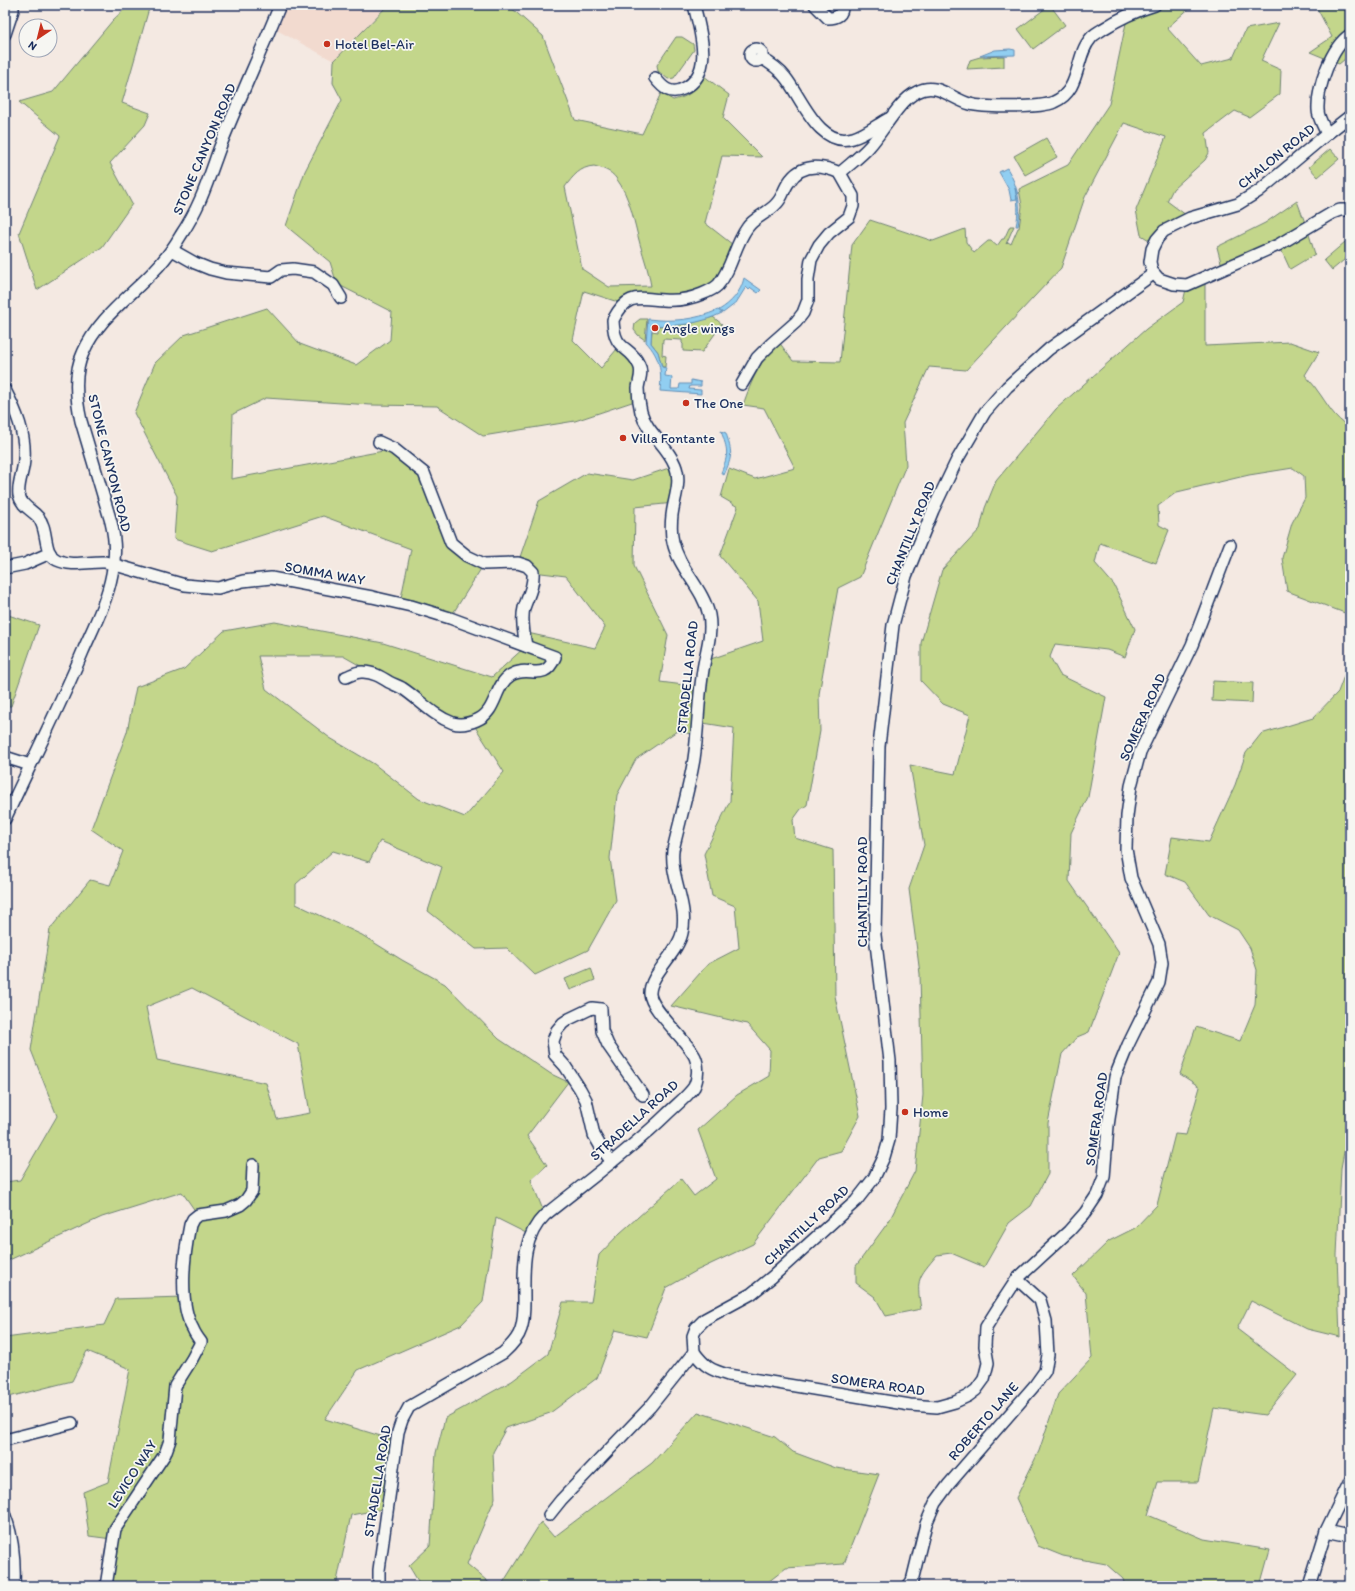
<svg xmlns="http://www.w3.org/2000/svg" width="1355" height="1591" font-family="Itim,sans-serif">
  <rect width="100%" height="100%" fill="#f4e9e2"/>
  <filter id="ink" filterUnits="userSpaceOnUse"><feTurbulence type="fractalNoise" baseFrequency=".025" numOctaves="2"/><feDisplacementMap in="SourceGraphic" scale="8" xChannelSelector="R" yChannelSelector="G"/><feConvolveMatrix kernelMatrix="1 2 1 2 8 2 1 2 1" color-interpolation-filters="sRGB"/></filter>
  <g filter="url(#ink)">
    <polygon fill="#f2dacf" points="280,5 388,5 334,61 271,27"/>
    <g fill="#c3d68b" stroke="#6f8274" fill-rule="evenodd">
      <polygon points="129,5 150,5 122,103 150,113 145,125 110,163 132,204 102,247 37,290 19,233 60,136 19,102 53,92 113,20"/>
      <path d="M388,5H508L543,36L575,120L642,134L661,93L673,100C691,96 694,91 704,76L729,95L723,118L762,157L722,156L705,223L737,248L715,283L693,293L666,296L642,293L631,294L618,302L584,291L573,340L601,368L617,349L639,365L638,400L575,421L483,436L437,406L371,405L266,398L233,414L231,479L394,449L424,473L451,543L484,564L450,618L400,603L411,549L323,516L212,551L174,539L177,496L134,413L155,363L184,335L267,308L300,344L356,365L390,340L392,312L337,284L330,262L286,226L305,171L342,100L333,83L334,61ZM594,166C602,168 611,171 616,178C630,196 634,222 640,244C644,258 649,272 651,286L609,287L582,269L565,187C573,176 580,167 594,166Z"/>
      <polygon points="1050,5 1065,25 1033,49 1018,29"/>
      <path d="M1155,5H1193L1167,28L1201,66L1233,58L1246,29L1279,23L1261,61L1281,70L1280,94L1249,117L1235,111L1206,133L1209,153L1205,160L1173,189L1167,201L1190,218L1154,243L1141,235L1136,210L1166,137L1124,123L1085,197L1061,268L966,370L929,367L903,423L906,465L860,577L838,588L819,694L820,731L807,805L801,809L793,820L795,838L833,850L835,996L860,1116L841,1151L819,1157L753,1244L696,1271L666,1288L647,1337L615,1330L597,1378L550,1413L506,1428L493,1452L495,1498L467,1564L493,1586H421L409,1566L430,1546L436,1453L445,1418L512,1381L548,1354L563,1302H591L599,1255L620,1233L681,1179L694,1196L716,1179L698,1130L737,1095L769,1076L770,1050L747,1024L671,1006L708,964L739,948L735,906L712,896L704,854L730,801L734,728L697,722L696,735L677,731L636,759L617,795L610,858L616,900L588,950L535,975L507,948L476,949L428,911L442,867L380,841L369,862L333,851L296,884V904L362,935L402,960L445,984L499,1039L551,1074L568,1082L527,1136L547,1165L531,1180L545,1215L530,1235L496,1218L483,1302L461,1325L358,1370L325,1419L397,1441L388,1508L351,1515L336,1586H106L112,1539L89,1536L83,1492L108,1482L130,1369L87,1351L72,1381L5,1398V1338L104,1325L116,1299L184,1297V1274L198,1215L182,1192L102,1217L5,1262V1182L20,1180L57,1116L31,1050L50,929L90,880L110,885L123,851L91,829L127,732L136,687L184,669L224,631L275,622L383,643L492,677L526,646L523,632L595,648L605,627L566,576L533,572L518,563L539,501L587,473L633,480L675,466L674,503L635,507L634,566L668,635L660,682L700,687L705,661L763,641L758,601L720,556L738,507L721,497L729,469L755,479L795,468L764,408L743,405C752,380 759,361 779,342L793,361L840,362L852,245L870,220L933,241L965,229L966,242L974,253L988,241H991L997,246L1002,239H1004L1010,226H1014L1006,244L1008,242L1011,244L1018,228H1019L1022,206L1019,189L1068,165L1109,104L1126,23L1125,16ZM258,656H343L463,724L472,722L504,772L465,817L419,799L374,764L330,738L266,689ZM192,988L298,1044L310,1113L277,1119L266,1083L157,1060L146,1007Z"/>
      <polygon points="1334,5 1350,5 1350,55 1339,64 1310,52 1332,37 1317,8"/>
      <polygon points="676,37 682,37 693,44 694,50 674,78 668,79 658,71 657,65"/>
      <polygon points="1004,56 1004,67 967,69 970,60 980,57"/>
      <polygon points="1046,138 1057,157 1025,175 1014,156"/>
      <polygon points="1330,149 1339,159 1318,177 1309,167"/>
      <polygon points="1297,201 1307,228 1315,254 1290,269 1279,245 1223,270 1217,247 1265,223"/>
      <polygon points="1345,242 1350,249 1350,255 1332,270 1324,260"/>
      <path d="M1205,278V346L1290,342L1319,352L1305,375C1309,380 1314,385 1317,390C1327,403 1334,419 1350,427V615L1287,591L1282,558L1292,523L1305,498L1304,476L1293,468L1249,475L1177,492L1158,506L1159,525L1169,530L1156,563L1100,543L1095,563L1114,585L1135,629L1125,657L1107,650L1055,644L1050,657L1060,675L1106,697L1088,797L1071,833L1069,881L1119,953L1089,1032L1077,1037L1062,1054L1048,1123V1174L1031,1206L1009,1223L984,1267L951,1253L937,1255C918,1278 916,1278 921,1309L886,1316L875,1297L856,1283V1266L889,1221L915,1171L923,1095L920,974L909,889L924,845L910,765L955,774L970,715L943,704L921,681V643L942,570L980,529L985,508L996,481L1056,409L1146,329L1183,302L1187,285Z"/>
      <polygon points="713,317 722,324 702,352 683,351 683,344 682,343 682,340 663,339 662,355 666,356 665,367 662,367 658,352 651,343 652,331 658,332 658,326 689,324"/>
      <polygon points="640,319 647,319 645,340 638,335 634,330 635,323"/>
      <polygon points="5,614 39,625 11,706 5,706"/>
      <polygon points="1350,660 1350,1120 1341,1168 1337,1255 1340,1337 1307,1329 1251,1301 1237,1329 1297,1375 1265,1415 1214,1408 1198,1482 1158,1482 1148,1515 1204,1539 1270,1550 1260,1586 1125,1586 1123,1579 1106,1564 1063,1556 1038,1546 1016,1498 1039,1451 1058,1394 1092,1358 1086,1293 1073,1276 1109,1241 1135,1228 1157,1205 1175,1134 1186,1135 1200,1087 1180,1074 1196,1027 1240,1041 1255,1005 1257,970 1250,948 1238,930 1209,915 1185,882 1165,874 1172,837 1209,842 1235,785 1246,753 1261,734 1313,718 1338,692"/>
      <polygon points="1213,681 1253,683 1252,703 1212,701"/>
      <polygon points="591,968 595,980 570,990 565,979"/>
      <polygon points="698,1412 775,1437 793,1452 836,1468 879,1474 844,1564 786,1568 763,1586 659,1586 647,1581 639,1586 501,1586 541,1522 554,1537 652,1463"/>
    </g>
    <g fill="#91cef1" stroke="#628eb6">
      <polygon points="1010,49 1015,50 1015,55 980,56 995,50"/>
      <path d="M1007,168C1018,186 1022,205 1018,226H1016C1019,213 1018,200 1015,188L1017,199L1011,200L1009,190L999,172Z"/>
      <path d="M744,278L761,290L758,293L751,288L749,290L746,287L736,303L723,313L719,310C731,303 741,292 744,278Z"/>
      <path d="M718,310L722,313C700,324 676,327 652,325L651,343L658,352L662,367L666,368L665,376L672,377L671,389H679L680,384H691V380L701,382V386H690L689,389L701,390V394L660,391C662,371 660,357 646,342L648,319C672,322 695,320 718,310Z"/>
      <path d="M721,431L726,433C732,453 733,455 724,475L721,473C729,453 728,451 721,431Z"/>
    </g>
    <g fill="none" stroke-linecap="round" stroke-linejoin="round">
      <defs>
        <g id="minor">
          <path d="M815,5L828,18C837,18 843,15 842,5"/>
          <polyline points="5,34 13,10 13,5"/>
          <path d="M1350,35C1331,47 1317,88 1318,110C1318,118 1324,127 1327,134L1259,191L1238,204L1190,218L1164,231L1157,239L1152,249L1150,262L1152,271L1159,279L1174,284L1187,285L1278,245L1332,213L1340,210H1350"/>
          <circle cx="756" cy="55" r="6"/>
          <path d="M761,58C770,63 779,69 785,77C801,96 819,149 853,138C865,135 877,125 888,119"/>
          <path d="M655,78C663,88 670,95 683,89C715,74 700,31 694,5"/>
          <polyline points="1327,134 1350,116"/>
          <polyline points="172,250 195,263 210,269 226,273 271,277 281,270 293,269 314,272 333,285 341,298"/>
          <polyline points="742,384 757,358 771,344 796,322 803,313 808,300 808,279 811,260 819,245 829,233 849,217 853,206 853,196 840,173"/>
          <path d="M5,390C16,411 26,434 24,459C24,471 17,484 19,495C22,507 31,509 38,517C49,529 42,553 57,560C72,567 89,561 105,562L185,585L218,588L243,581L271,578L372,597L411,606L450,618L555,657C544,684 529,664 511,675C494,685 497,712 477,720C470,723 460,725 453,723C433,716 419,699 402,688C398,686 393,684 389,682C381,677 373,672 363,672C356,671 352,675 346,677"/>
          <path d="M379,442L394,449L424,473L451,543L467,556L484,564L518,563L527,566L533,572C534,586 528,596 524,608C521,620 524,634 526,646"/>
          <polyline points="5,568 25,564 50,553"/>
          <polyline points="5,757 30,765"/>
          <path d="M5,819C31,763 59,708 83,651C94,626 107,601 112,574C116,557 115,539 111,522L81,421C76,399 73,374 83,353C97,320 128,298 152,273C163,262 173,249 181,235C201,205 208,180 220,147C239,99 261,52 280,5"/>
          <polyline points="612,1162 602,1149 594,1135 586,1100 580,1089 565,1066 555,1055 553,1041 557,1030 563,1023 569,1019 592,1008 601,1009 602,1031 608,1045 643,1095"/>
          <path d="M694,1352C705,1367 711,1370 728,1375L910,1405L937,1407L955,1402L968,1396L976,1390L984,1379L988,1363L985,1346L986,1327L998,1308L1017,1279L1069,1231L1085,1213L1097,1195L1104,1177L1108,1126L1115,1077L1128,1045L1159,982L1162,963L1159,944L1131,878L1126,849L1127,816L1131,786L1140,752L1192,645L1230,545"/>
          <polyline points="5,1440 72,1423"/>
          <polyline points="549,1515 561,1500 650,1407 694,1352 693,1336 696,1328 705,1319 751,1294 772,1277 856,1201 874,1178 884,1157 889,1140 891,1109 890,1061 875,935 879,746 893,625 906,576 933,510 957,460 985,412 1007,387 1049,349 1153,274"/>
          <path d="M5,1516C14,1539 15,1562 14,1586"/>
          <polyline points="1326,1531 1350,1536"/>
          <path d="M106,1586L115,1529L165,1454L170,1440L175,1386L192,1359L201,1342C198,1338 195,1334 193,1329C178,1303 184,1254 190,1225L193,1219L198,1215L226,1211L240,1205L246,1200L252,1191L253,1165"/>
          <path d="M379,1586V1570L398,1432L402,1420L409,1407L503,1353C511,1346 518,1339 521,1329C524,1320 524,1310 524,1301C524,1270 521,1238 545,1215C586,1182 629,1151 666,1115C675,1106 687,1097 694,1087C698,1079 699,1066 695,1057C687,1040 651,1010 650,994C649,975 678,953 682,933C689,906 670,878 673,850C680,820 689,789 694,759C698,732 698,704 702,677C704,656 713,636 709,615C703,588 679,569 673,542C671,534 671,524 672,515C674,498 682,482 675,465C667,445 647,433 641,412C639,404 638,397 638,388C639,380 643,372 639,365C630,344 614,353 613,320C627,293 637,298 663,300C676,301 690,299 702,294C707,292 714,289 718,285C732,269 734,246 747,228C754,217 769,213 777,203C783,197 784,188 789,182C801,163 822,165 840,173C850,164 861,156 869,147C883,132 899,100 917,92C937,81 951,99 970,104C984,108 1042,108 1054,102C1082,90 1074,57 1091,38C1094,34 1099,32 1103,29C1120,18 1135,11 1155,5"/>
          <polyline points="908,1586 912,1581 926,1524 935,1503 949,1484 1035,1385 1045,1371 1048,1355 1046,1321 1040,1300 1017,1279"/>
          <polyline points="1309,1586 1326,1531 1350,1481"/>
        </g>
      </defs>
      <use href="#minor" stroke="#1b2f5e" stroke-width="14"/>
      <use href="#minor" stroke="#f6f6f2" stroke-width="11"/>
    </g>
  </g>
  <g fill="#c8321e" stroke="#f6f6f2" stroke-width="1.5">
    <circle cx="327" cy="44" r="4"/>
    <circle cx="655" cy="328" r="4"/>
    <circle cx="686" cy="403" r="4"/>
    <circle cx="623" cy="438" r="4"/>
    <circle cx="905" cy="1112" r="4"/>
  </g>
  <g text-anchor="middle" stroke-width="3.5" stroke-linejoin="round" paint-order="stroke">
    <g font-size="14" fill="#1b2f5e" stroke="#f6f6f2" text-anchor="start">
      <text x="335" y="49">Hotel Bel-Air</text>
      <text x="663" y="333">Angle wings</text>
      <text x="694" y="408">The One</text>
      <text x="631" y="443">Villa Fontante</text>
      <text x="913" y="1117">Home</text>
    </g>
    <g font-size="14" fill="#1b2f5e" stroke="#f6f6f2">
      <text transform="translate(204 149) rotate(-67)" y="5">STONE CANYON ROAD</text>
      <text transform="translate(1276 156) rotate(-39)" y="5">CHALON ROAD</text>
      <text transform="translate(110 463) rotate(76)" y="5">STONE CANYON ROAD</text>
      <text transform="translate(910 533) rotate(-68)" y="5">CHANTILLY ROAD</text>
      <text transform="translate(325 573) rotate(10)" y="5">SOMMA WAY</text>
      <text transform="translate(687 677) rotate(-84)" y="5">STRADELLA ROAD</text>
      <text transform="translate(1142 717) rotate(-66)" y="5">SOMERA ROAD</text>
      <text transform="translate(862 892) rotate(-90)" y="5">CHANTILLY ROAD</text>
      <text transform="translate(1096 1119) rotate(-82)" y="5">SOMERA ROAD</text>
      <text transform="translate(634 1120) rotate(-42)" y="5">STRADELLA ROAD</text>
      <text transform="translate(806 1225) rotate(-43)" y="5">CHANTILLY ROAD</text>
      <text transform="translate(878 1384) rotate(8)" y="5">SOMERA ROAD</text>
      <text transform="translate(983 1421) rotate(-49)" y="5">ROBERTO LANE</text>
      <text transform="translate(132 1474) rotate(-57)" y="5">LEVICO WAY</text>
      <text transform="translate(377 1481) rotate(-81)" y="5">STRADELLA ROAD</text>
    </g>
  </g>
  <rect width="1355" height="1591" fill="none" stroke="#f6f6f2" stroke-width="20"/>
  <rect x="10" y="10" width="1335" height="1571" fill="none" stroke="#1b2f5e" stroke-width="1.5" filter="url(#ink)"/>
  <g transform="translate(38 38) rotate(215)"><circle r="19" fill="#f6f6f2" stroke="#9ea6b7"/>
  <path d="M0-3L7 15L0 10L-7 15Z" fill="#c8321e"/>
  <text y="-6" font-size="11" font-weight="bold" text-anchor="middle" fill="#1b2f5e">N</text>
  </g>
</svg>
